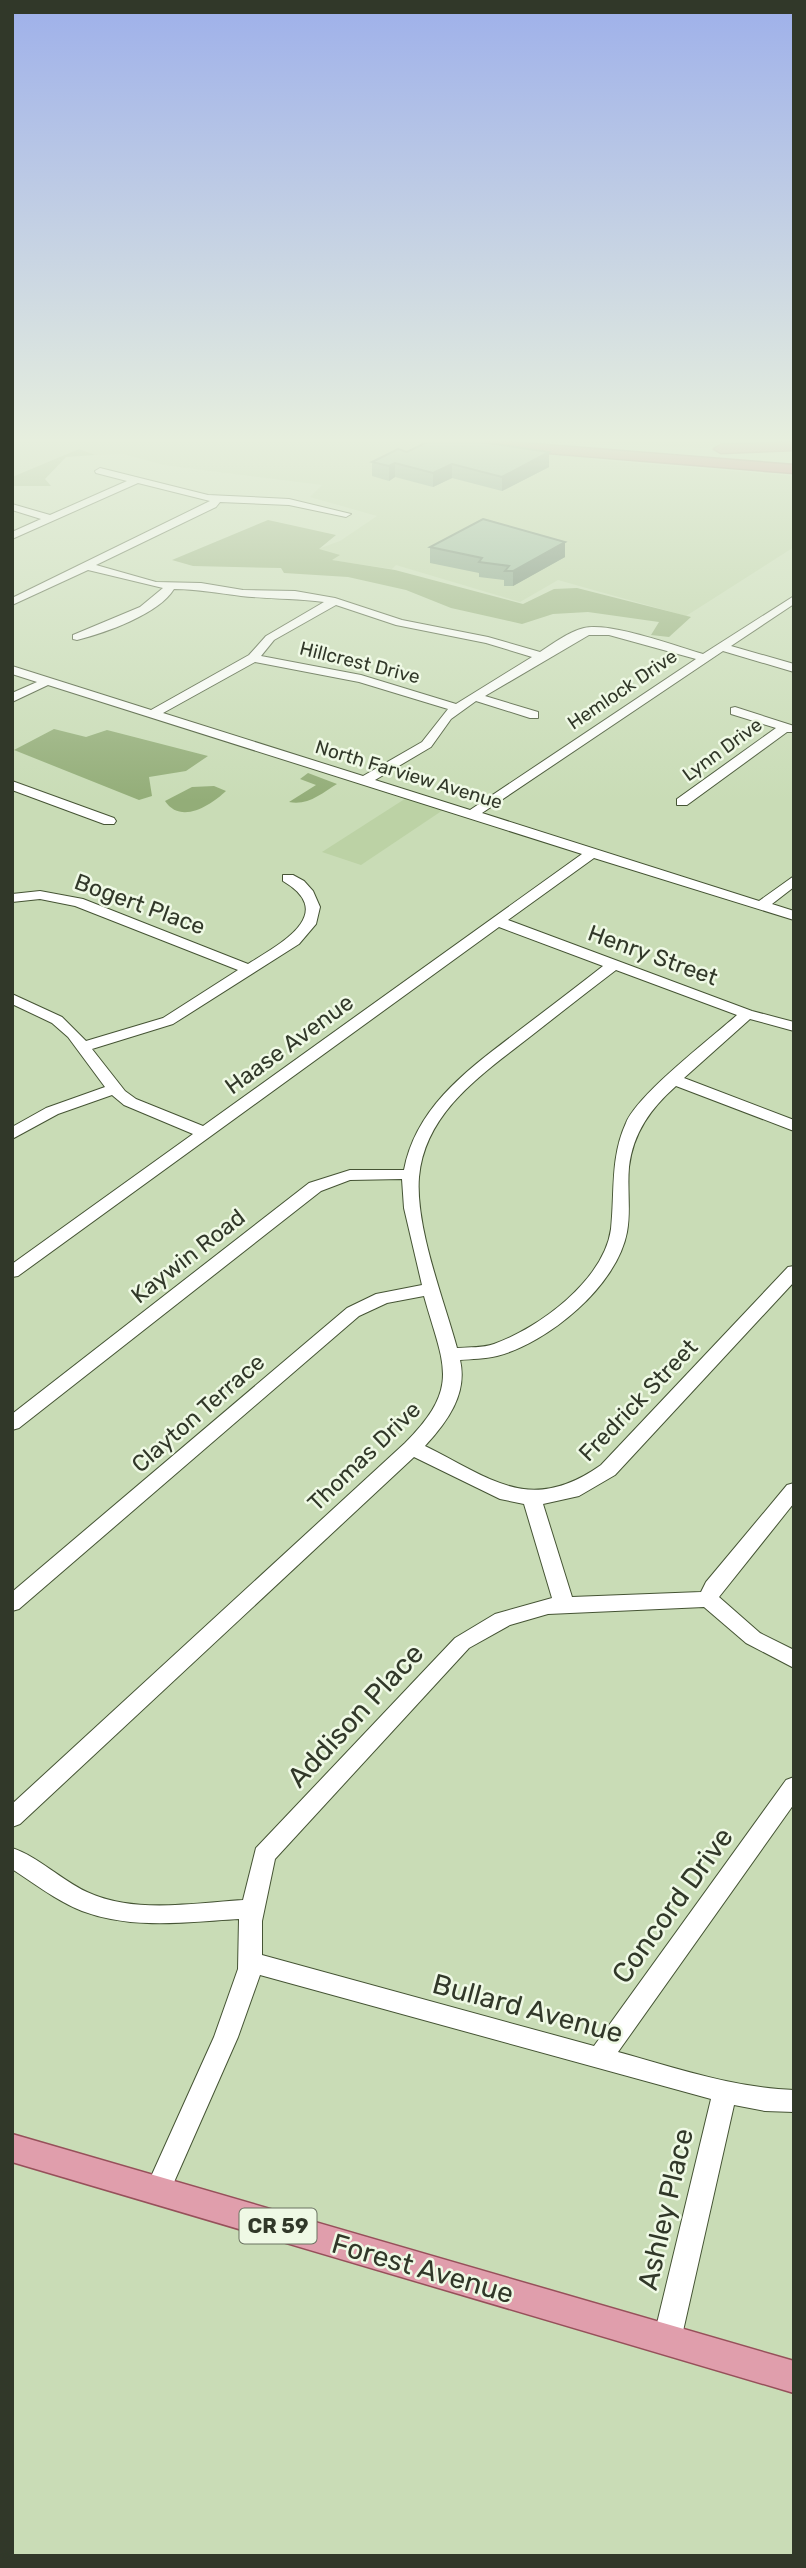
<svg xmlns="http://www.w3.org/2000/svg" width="806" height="2568" font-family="Rubik,sans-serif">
  <rect width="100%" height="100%" fill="#c9dcb6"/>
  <g fill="#bcd2a5">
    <polygon points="12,442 420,442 578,455 596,460 794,476 794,547 686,616 558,580 520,602 396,565 392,569 330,560 318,549 340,541 377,516 310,497 322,485 164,465 123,454 95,455 79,449 12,477"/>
    <polygon points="583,442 791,442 703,448"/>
    <polygon points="411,795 449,806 361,865 322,852"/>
  </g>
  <g fill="#93ad78">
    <polygon points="79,449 95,455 66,457 45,479 51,486 12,486 12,477"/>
    <polygon points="268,520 336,535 319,549 340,555 332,560 395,570 523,604 554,589 577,588 691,617 669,637 651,635 659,622 588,612 553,614 522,624 451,608 406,590 348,577 284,573 281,568 193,566 172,560"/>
    <polygon points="54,729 86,737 107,730 208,756 186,771 149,777 152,796 139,800 14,750"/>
    <path d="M308,773L337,784C322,793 308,806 289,802L316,785L300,779Z"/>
    <path d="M214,786L226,791C211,805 181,825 165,801L192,787Z"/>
  </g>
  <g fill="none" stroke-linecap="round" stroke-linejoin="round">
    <defs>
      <g id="minor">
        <path d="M100,468L208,495L289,499L351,514L346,517L289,505L220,502L216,507L96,565L156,582L201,583L243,590L295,591L335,598L402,620L488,637L540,652C554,643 568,632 584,628C611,622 675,646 703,654L794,596V604L731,646L794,664V672L723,651L482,813L759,901L794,876V887L772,904L794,911V920L594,858L508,920L752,1011L794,1022V1031L750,1019L684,1078L794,1120V1131L676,1086C651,1108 633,1133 629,1167C627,1189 631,1211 627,1232C617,1286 548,1343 497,1356C485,1359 472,1359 460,1360C468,1394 447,1422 425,1446C492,1479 530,1515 601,1465L788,1267L794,1266V1282L615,1475L579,1496L543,1504L572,1597L701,1592L706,1582L787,1485L794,1483V1503L719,1597L760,1633L794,1650V1668L746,1643L704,1607L548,1614L510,1625L469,1648L275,1859L262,1921V1955L594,2046L786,1780L794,1777V1804L618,2052C676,2068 734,2088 794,2090V2112L765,2111L734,2105L681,2340L677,2349L667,2353L657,2349L653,2340L711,2099L260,1975L238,2037L167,2198L158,2202L149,2198L145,2190L214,2037L238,1969L239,1919C186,1922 133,1930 82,1911C57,1901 35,1884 12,1869V1848C39,1857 61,1880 87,1892C134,1914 193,1903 243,1900L256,1848L455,1638L495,1614L552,1598L524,1504L500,1499L414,1457L20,1824L12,1827V1804L405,1443C462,1386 443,1365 424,1296L387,1303L359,1316L19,1609L12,1611V1592L347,1308L376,1294L422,1285L404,1208L402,1179L350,1180L321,1191L19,1428L12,1430V1414L309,1183L350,1170H404C416,1106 469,1069 517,1032C546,1010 575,988 603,966L499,927L18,1276L12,1277V1264L193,1134L124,1105L112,1095L58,1114L12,1139V1127L46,1108L105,1087L68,1037L52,1023L12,1004V994L62,1017L86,1041L163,1018L238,970L75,906L40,899L12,902V894L40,891L83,899L248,964C278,945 339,914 283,881V875H293L304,881L313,891L320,907L316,924L299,944L173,1024L92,1049L125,1091L136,1099L203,1126L582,854L48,685L12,702V693L37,682L12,674V666L151,710L249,655L266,636L324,602C296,598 269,599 241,596C218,593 197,589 174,589C159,614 105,633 77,640L73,639V635L140,607L163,588L88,570L12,605V598L210,501L138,483L12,539V532L41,519L12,510V504L50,515L127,481L96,473L95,471ZM336,605L396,625L486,643L532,657L456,704L361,675L261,656L274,640ZM589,635H609L696,659L470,810L375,780L431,747L451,719L476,701L530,718H538V712L485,696ZM255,662L359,682L448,709L422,742L363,776L163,713ZM616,970L737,1015C710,1039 638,1094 626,1123C610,1158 615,1192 611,1229C604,1280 539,1328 494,1344C483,1348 469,1347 457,1348C444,1300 415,1227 419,1177C425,1111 484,1073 531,1036C559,1014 587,992 616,970Z"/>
        <polygon points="735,707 794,726 794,732 787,732 687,805 677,805 677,799 776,728 731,714 731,708"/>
        <polygon points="12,781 114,818 116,821 114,824 104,824 12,790"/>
      </g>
      <polygon id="major" points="12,2134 794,2361 794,2393 12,2162"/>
      <g id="highway">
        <polygon points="454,442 508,442 794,465 794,473 461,446"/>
        <polygon points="794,442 794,450 721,453 714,449 721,445"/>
      </g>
    </defs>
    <use href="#minor" stroke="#455434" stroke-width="2"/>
    <use href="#major" stroke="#96505a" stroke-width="3"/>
    <use href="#highway" stroke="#96505a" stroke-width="3"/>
    <use href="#minor" fill="#fff" fill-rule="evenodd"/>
    <use href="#major" fill="#e09eac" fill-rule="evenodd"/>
    <use href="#highway" fill="#cc5d74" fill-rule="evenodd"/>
  </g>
  <g fill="#7a977e">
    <polygon points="407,452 549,467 502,491 452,478 433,487 395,477 389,481 372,476 372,462"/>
    <polygon points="430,547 565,557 513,586 504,586 504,580 479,577 479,573 430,563"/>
  </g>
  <g fill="#637b67">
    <polygon points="549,452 549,467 502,491 502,477"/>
    <polygon points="395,463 395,477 389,481 389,466"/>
    <polygon points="452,464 452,478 433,487 433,473"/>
    <polygon points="565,542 565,557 513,586 513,571"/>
  </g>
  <g fill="#8eb093" stroke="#637b67" stroke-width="2">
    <polygon points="427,442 481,442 549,452 502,477 452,464 433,473 395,463 389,466 372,462 398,449 407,452"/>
    <polygon points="483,519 565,542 513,571 505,571 509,566 479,562 482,558 430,547"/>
  </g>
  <linearGradient id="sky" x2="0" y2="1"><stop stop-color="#9eb0ea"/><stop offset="0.55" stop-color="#e7efde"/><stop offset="1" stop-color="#e7efde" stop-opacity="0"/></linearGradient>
  <rect width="806" height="801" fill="url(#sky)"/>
  <g text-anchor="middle" stroke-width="5" stroke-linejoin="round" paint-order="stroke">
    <g font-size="19" fill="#313829" stroke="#eff9e5">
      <text transform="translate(360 662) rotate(14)" y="7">Hillcrest Drive</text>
      <text transform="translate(622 689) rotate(-34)" y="7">Hemlock Drive</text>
      <text transform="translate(722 749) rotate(-36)" y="7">Lynn Drive</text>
      <text transform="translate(409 774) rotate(17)" y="7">North Farview Avenue</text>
    </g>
    <rect fill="#eff9e5" stroke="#6a7261" stroke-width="2" x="239.5" y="2208.5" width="77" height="35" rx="5"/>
    <g font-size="21" font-weight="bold" fill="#313829">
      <text x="278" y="2233">CR 59</text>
    </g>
    <g font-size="23" fill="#313829" stroke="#eff9e5">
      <text transform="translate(140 904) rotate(20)" y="8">Bogert Place</text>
      <text transform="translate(653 955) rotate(20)" y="8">Henry Street</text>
      <text transform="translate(289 1044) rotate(-36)" y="8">Haase Avenue</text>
      <text transform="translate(188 1256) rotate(-38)" y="8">Kaywin Road</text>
      <text transform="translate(638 1400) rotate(-46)" y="8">Fredrick Street</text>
      <text transform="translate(198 1413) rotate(-41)" y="8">Clayton Terrace</text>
      <text transform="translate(364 1456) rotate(-44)" y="8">Thomas Drive</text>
    </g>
    <g font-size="28" fill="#313829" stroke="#eff9e5">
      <text transform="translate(355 1715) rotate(-47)" y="10">Addison Place</text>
      <text transform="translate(672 1905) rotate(-54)" y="10">Concord Drive</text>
      <text transform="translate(528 2008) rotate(15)" y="10">Bullard Avenue</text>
      <text transform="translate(665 2209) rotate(-77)" y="10">Ashley Place</text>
      <text transform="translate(423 2268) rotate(16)" y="10">Forest Avenue</text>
    </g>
  </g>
  <rect width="806" height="2568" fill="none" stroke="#313829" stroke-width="28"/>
</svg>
